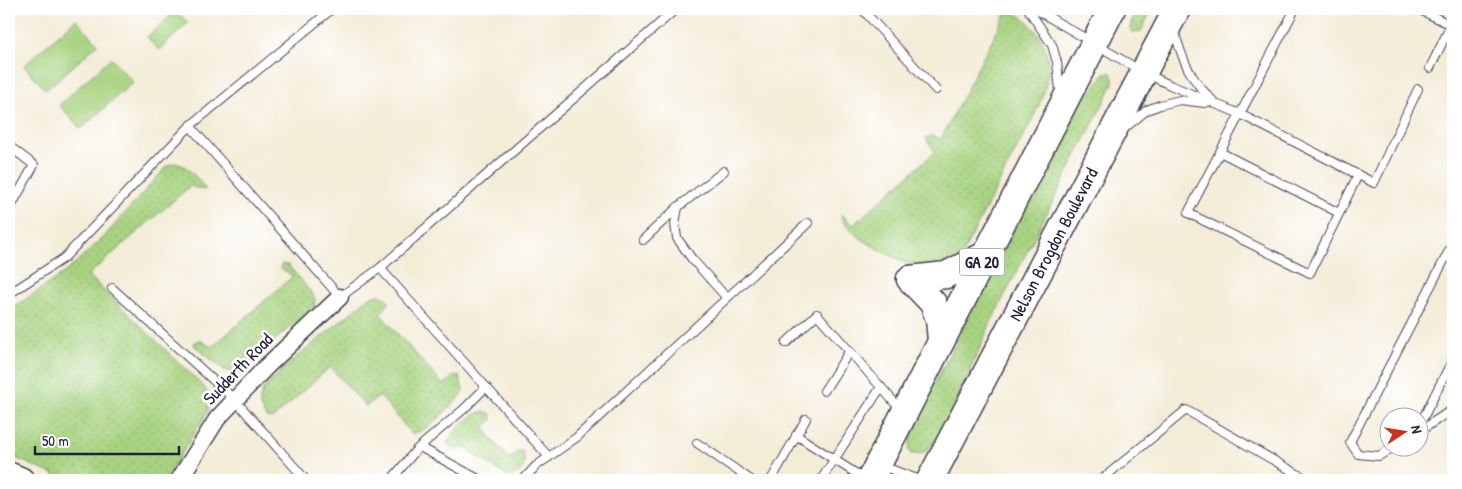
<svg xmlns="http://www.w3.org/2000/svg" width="1462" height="489" font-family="'Patrick Hand',sans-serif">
  <defs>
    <pattern id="grass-dots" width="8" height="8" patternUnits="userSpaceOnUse" patternTransform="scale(1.25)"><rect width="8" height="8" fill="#a7d380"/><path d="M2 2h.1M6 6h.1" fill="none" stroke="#8fb570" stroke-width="1.8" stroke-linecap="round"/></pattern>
  </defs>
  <rect width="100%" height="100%" fill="#fff"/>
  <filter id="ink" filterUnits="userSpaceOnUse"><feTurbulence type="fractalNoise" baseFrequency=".02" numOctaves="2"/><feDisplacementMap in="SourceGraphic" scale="10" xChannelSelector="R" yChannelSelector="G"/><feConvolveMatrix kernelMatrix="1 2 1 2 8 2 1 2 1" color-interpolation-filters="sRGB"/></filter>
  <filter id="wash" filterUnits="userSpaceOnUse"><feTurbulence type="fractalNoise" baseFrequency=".0096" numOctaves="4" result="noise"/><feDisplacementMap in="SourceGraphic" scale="20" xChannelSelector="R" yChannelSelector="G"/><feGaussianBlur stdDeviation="1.12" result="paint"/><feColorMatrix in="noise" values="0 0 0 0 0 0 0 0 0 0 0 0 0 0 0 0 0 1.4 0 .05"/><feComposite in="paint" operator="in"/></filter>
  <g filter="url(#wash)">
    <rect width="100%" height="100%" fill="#f3ecd7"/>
    <g fill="url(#grass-dots)" stroke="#647a5e">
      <polygon points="1137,9 1152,9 1141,31 1133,32 1130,29 1131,23"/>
      <path d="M1010,13C1019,13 1026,20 1032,26C1043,38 1049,55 1048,72C1045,101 1028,126 1015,152C997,186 980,220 963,253L959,259L918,269C901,260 842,235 841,215L842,214L853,225L935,152L926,138L932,136L941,139L1005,15Z"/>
      <path d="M1110,72C1115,79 1113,83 1110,90L991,322L943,432L927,450L919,454H911L909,450L912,427L1078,106L1105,73Z"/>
      <path d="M175,163C188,165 196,178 205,188V190L190,186L88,275L204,387C210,395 211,401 208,411L165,480H66L9,455V311L68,270L104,237L167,166Z"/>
      <polygon points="282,264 288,265 313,295 315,299 314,307 277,338 243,371 233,373 223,369 195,346 194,343 199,340 212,347 293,276 280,268"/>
      <path d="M379,295L386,298L390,302L380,314L443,385L454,376H459L463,390L461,396C451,406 425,435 411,433L380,396L366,406L330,367L272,419L266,417L260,407V399L264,387L290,363L370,297Z"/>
      <path d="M481,412H486L491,414L492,420L483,428L509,459L519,451H522C528,463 522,475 508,477L464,447L457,450L447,444C452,432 469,416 481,412Z"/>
    </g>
    <g fill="#a7d380" stroke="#647a5e">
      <polygon points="176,11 188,23 159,50 147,37"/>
      <polygon points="76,19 98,44 46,90 24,66"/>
      <polygon points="111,58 133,82 81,129 59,105"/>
    </g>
  </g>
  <g filter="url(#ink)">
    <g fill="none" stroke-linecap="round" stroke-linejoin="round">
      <defs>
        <g id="service">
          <polyline points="862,9 936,90"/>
          <polyline points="1028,9 1052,45 1057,62 1060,91"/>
          <polyline points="1035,9 1143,72 1170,85 1240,114 1374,183 1418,89"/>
          <polyline points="1295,9 1188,213 1310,273 1358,175"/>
          <polyline points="1418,9 1451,25 1430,68"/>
          <path d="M1174,30C1183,62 1190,79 1214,102"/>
          <polyline points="190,126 332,9"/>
          <polyline points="1125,128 1147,110 1160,105 1180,100 1205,103"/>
          <polyline points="9,146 34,165 9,210"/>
          <polyline points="1220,152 1339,213"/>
          <polyline points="678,207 675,224 677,238 692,259 727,298"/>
          <polyline points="643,240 678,207 724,171"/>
          <polyline points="380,268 676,9"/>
          <polyline points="112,288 235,400 306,480"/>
          <polyline points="9,294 64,258 190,126 340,297 380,268 486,387"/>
          <polyline points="786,343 817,314 901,410"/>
          <polyline points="824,391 849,352"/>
          <polyline points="1420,424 1453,359"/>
          <polyline points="1420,431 1453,409"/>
          <polyline points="796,435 866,480"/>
          <polyline points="697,443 751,480"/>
          <polyline points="1395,446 1379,456 1358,454 1350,442 1453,243"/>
          <polyline points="420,447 480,480"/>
          <polyline points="882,466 920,480"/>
          <polyline points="391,480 417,449 464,409 486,387 549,457"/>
          <polyline points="523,480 536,466 577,437 808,223"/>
          <polyline points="771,480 806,419"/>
          <polyline points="821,480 881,387"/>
          <polyline points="1101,480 1186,410 1308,480"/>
        </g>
        <polyline id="minor" points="179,480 217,419 266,367 340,297"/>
        <polyline id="primary" points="9,475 21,480"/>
        <g id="trunk">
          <polyline points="910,279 946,275 985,255"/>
          <polyline points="910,279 933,303 939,319 941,341"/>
          <polyline points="870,480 1112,9"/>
          <path id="s1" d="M930,480L1177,9"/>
        </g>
      </defs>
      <use href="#service" stroke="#414052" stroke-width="10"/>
      <use href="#minor" stroke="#414052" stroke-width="19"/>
      <use href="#primary" stroke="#414052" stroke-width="28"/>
      <use href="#trunk" stroke="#414052" stroke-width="29"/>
      <use href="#service" stroke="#fff" stroke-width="8"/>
      <use href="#minor" stroke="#fff" stroke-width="16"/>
      <use href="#primary" stroke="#fff" stroke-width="25"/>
      <use href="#trunk" stroke="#fff" stroke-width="26"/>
    </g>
  </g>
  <g text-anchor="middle" stroke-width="5" stroke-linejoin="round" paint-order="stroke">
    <rect fill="#fff" stroke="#646476" stroke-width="1" x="959.5" y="248.5" width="45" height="27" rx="4"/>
    <g font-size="16" font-weight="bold" fill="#22223b">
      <text x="982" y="268">GA 20</text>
    </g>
    <g font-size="18" fill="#22223b" stroke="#fff">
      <text dy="6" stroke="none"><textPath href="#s1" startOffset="266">Nelson Brogdon Boulevard</textPath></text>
      <text transform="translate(238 369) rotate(-46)" y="6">Sudderth Road</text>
    </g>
  </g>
  <rect width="1462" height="489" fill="none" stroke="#fff" stroke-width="30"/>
  <g transform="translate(1404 432) rotate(78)"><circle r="24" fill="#ffffff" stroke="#a7a7b1"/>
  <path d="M0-4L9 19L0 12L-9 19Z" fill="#c8321e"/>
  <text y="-8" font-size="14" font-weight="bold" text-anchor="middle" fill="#22223b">N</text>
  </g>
  <path d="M35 446v8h144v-8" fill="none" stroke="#22223b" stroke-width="2.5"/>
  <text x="42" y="446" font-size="15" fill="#22223b" stroke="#ffffff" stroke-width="4" paint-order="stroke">50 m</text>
</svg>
